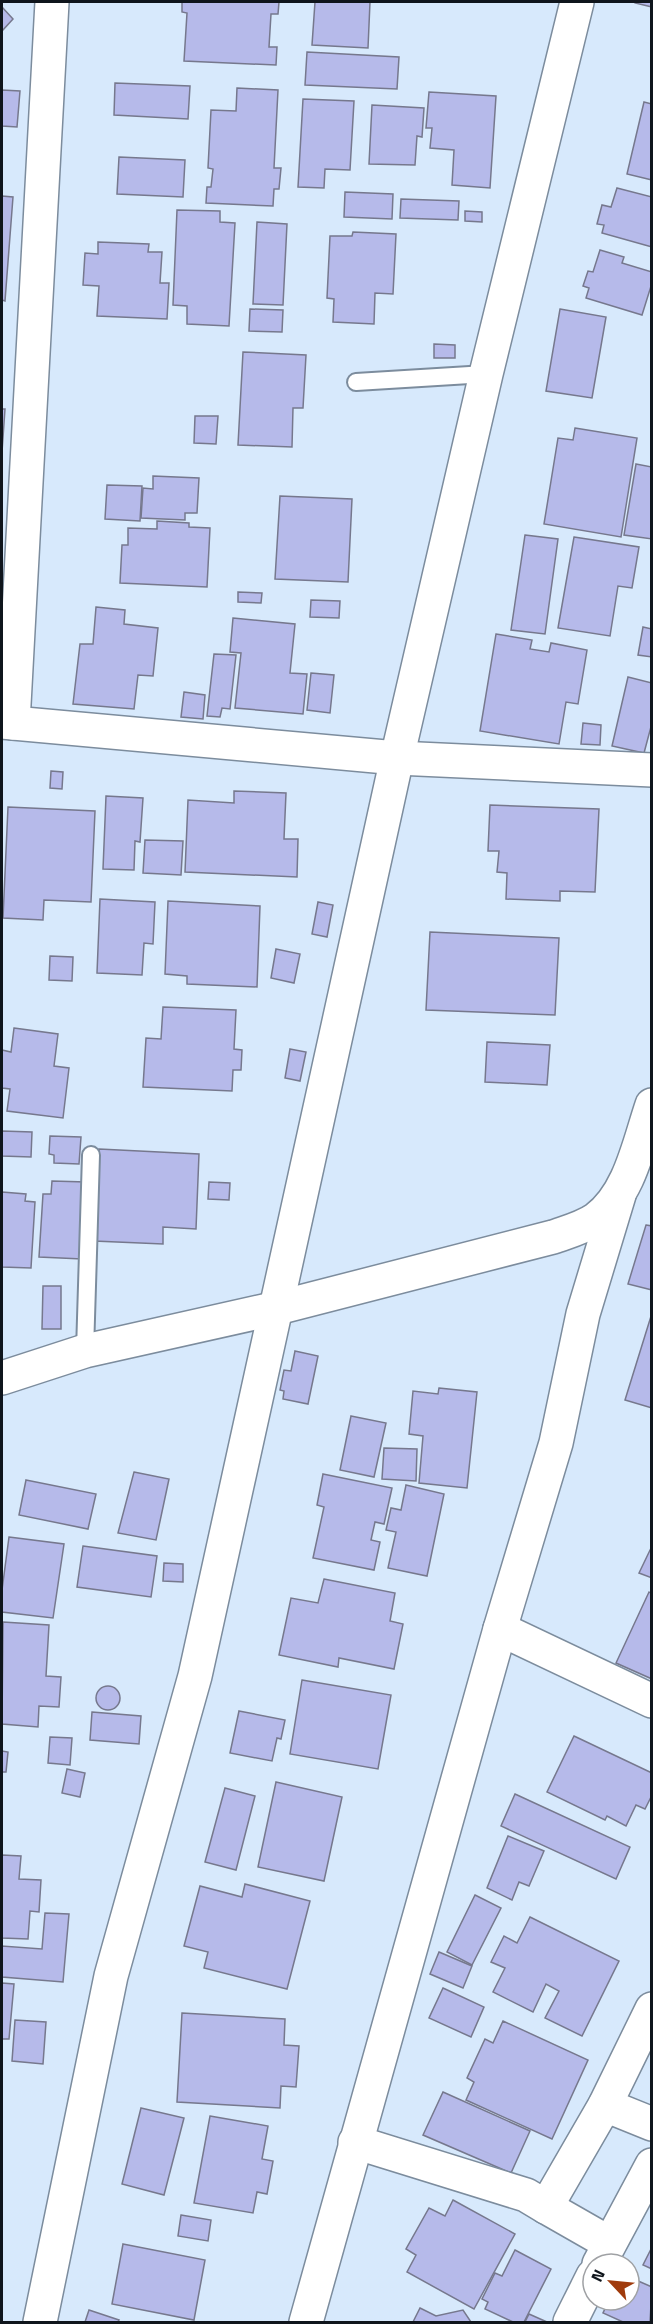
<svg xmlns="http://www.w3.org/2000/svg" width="653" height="2324" font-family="'Titillium Web',sans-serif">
  <rect width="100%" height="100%" fill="#d7e9fc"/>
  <g fill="#b6baea" stroke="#76788d" stroke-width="1.5">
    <polygon points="182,2 279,2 278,14 271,14 269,47 277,47 276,65 184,61 187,13 182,12"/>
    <polygon points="315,2 370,2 368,48 312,45"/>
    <polygon points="635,2 652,2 652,7 635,3"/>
    <polygon points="2,7 13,19 2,31"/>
    <polygon points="307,52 399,57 397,89 305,85"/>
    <polygon points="115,83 190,86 188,119 114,115"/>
    <polygon points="237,88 278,90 274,168 281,168 279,189 274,189 273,206 206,203 207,187 211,187 213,169 208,168 211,110 236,111"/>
    <polygon points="2,90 20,91 17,127 2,126"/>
    <polygon points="429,92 496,96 490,188 452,185 454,150 430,148 432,128 426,128"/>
    <polygon points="303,99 354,101 350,170 325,169 324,188 298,187"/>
    <polygon points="644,102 652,104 652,180 627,174"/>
    <polygon points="372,105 424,108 422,137 417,136 415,165 369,164"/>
    <polygon points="119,157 185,160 183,197 117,194"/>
    <polygon points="617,188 652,197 652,247 602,233 604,225 597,224 602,205 611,207"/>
    <polygon points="345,192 393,194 392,219 344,217"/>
    <polygon points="2,196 13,197 5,301 2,300"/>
    <polygon points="401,199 459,201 458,220 400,218"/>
    <polygon points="177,210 220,211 220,222 235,223 229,326 187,324 187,306 173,305"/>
    <polygon points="465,211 482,212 482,222 465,221"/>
    <polygon points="257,222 287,224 283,305 253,304"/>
    <polygon points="353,232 396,234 393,294 375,293 374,324 333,322 334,299 327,298 330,236 352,236"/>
    <polygon points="98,242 149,244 148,252 162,252 160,283 169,283 167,319 97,316 99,286 83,285 85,253 98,254"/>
    <polygon points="600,250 624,257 622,263 652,272 652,283 642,315 586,298 589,288 583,286 588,271 593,272"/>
    <polygon points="250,309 283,310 282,332 249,331"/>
    <polygon points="560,309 606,317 592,398 546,391"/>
    <polygon points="434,344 455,345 455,358 434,358"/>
    <polygon points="243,352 306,355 303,408 293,408 292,447 238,445"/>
    <polygon points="2,409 5,409 2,452"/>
    <polygon points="195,416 218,416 216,444 194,443"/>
    <polygon points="575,428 637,438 621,537 544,524 558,438 573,440"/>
    <polygon points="636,464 652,467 652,539 624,535"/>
    <polygon points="153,476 199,478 197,513 185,513 185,520 141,518 143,488 153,489"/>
    <polygon points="107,485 142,486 140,521 105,519"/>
    <polygon points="280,496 352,499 348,582 275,579"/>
    <polygon points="157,521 189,523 189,527 210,528 207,587 120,583 122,545 128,545 128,528 157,529"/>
    <polygon points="525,535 558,539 545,634 511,630"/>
    <polygon points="574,537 639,547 632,588 618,586 610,636 558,628"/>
    <polygon points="238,592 262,593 261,603 238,602"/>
    <polygon points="311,600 340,601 339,618 310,617"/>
    <polygon points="96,607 125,610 124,624 158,628 153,676 138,675 134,709 73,704 80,644 93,644"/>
    <polygon points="233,618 295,624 290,673 307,674 303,714 235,708 241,653 230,652"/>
    <polygon points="643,627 652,629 652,657 638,655"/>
    <polygon points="496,634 532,640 530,649 549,652 551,643 587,650 578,704 566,702 559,744 480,731"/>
    <polygon points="214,654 236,655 230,709 222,708 220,717 207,716"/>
    <polygon points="311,673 334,675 330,713 307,710"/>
    <polygon points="628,677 652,683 652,723 644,753 612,746"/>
    <polygon points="184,692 205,695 203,719 181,717"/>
    <polygon points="583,723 601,725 600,745 581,744"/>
    <polygon points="51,771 63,772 62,789 50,788"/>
    <polygon points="234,791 286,793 284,839 298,839 297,877 185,872 188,800 234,803"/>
    <polygon points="106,796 143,798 140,842 135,841 134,870 103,869"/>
    <polygon points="490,805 599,809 595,892 560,891 560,901 506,899 507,873 497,872 499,851 488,851"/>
    <polygon points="8,807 95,811 91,902 44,900 43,920 3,918"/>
    <polygon points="145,840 183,841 181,875 143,873"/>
    <polygon points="100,899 155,902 153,944 144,943 142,975 97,973"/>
    <polygon points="168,901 260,906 257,987 187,984 187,976 165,974"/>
    <polygon points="318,902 333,905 327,937 312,934"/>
    <polygon points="430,932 559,938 555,1015 426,1010"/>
    <polygon points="276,949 300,954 294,983 271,978"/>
    <polygon points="50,956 73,957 72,981 49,980"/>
    <polygon points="163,1007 236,1010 234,1049 242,1050 241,1070 233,1070 232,1091 143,1087 146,1038 161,1039"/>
    <polygon points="14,1028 58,1034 54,1066 69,1068 63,1118 7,1111 10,1089 2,1088 2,1050 11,1052"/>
    <polygon points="487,1042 550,1045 547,1085 485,1082"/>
    <polygon points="290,1049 306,1052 300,1081 285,1078"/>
    <polygon points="2,1131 32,1132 31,1157 2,1156"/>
    <polygon points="50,1136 81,1137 79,1164 54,1163 54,1155 49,1154"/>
    <polygon points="99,1149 199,1154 196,1229 163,1227 163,1244 94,1241"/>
    <polygon points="52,1181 86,1182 82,1259 39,1257 43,1194 51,1194"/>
    <polygon points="209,1182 230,1183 229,1200 208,1199"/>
    <polygon points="2,1192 26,1194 25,1201 35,1202 31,1268 2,1267"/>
    <polygon points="646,1225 652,1226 652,1290 628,1284"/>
    <polygon points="43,1286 61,1286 61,1329 42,1329"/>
    <polygon points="652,1313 652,1408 625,1400"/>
    <polygon points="295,1351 318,1356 308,1404 283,1399 284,1391 280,1390 284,1370 291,1371"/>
    <polygon points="439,1388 477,1392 467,1488 419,1483 423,1436 409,1434 413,1391 438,1394"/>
    <polygon points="351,1416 386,1423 374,1477 340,1470"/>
    <polygon points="384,1448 417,1449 416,1481 382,1479"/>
    <polygon points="134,1472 169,1479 156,1540 118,1533"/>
    <polygon points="323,1474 392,1488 384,1524 375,1522 371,1540 380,1542 374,1570 313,1558 324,1507 317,1505"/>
    <polygon points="26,1480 96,1494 88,1529 19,1515"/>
    <polygon points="406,1485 444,1494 427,1576 388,1568 396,1532 386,1530 391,1508 401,1510"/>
    <polygon points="9,1537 64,1544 53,1618 2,1612 2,1590"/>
    <polygon points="83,1546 157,1556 151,1597 77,1587"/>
    <polygon points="652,1546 652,1578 639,1573"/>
    <polygon points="164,1563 183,1564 183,1582 163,1581"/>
    <polygon points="324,1579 395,1593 390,1621 403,1624 394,1669 339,1658 338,1667 279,1655 291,1598 318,1603"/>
    <polygon points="649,1592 652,1594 652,1679 616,1663"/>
    <polygon points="3,1622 49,1625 46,1676 61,1677 59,1707 39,1706 38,1727 2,1724"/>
    <polygon points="302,1680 391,1695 378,1769 290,1754"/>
    <circle cx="108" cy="1698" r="12"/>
    <polygon points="239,1711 285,1720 281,1739 277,1738 272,1761 230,1753"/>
    <polygon points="92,1712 141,1716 139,1744 90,1740"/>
    <polygon points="574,1736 652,1773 652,1795 645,1809 636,1805 626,1826 607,1816 605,1820 547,1792"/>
    <polygon points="50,1737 72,1738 70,1765 48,1763"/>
    <polygon points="2,1751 8,1752 6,1772 2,1772"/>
    <polygon points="67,1769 85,1773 80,1797 62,1793"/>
    <polygon points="276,1782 342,1797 324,1881 258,1867"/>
    <polygon points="225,1788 255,1796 236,1870 205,1862"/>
    <polygon points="515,1794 630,1847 616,1879 501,1826"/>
    <polygon points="508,1836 544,1851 529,1886 519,1882 512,1900 487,1888"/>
    <polygon points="2,1855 21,1856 19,1879 41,1880 39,1912 30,1911 28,1939 2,1938"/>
    <polygon points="245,1884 310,1901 287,1989 204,1968 208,1952 184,1946 200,1886 242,1897"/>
    <polygon points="475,1895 501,1908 472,1965 447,1952"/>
    <polygon points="45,1913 69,1914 63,1982 2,1977 2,1946 42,1949"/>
    <polygon points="530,1917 619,1961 582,2036 545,2018 559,1991 546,1984 533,2012 493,1992 505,1968 491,1962 504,1936 517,1943"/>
    <polygon points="439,1952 472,1966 463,1988 430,1974"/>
    <polygon points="2,1983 14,1984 9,2039 2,2039"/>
    <polygon points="443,1988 484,2007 471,2037 429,2018"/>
    <polygon points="182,2013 285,2019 284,2045 299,2046 296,2087 281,2086 280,2108 177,2102"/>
    <polygon points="15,2020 46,2022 43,2064 12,2061"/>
    <polygon points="503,2021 588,2060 552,2139 466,2100 474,2082 467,2078 485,2039 493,2043"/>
    <polygon points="443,2092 530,2131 511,2173 423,2135"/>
    <polygon points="141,2108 184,2118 164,2195 122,2184"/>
    <polygon points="210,2116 268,2126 262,2159 273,2161 267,2194 257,2192 253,2213 194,2203"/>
    <polygon points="453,2200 515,2234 474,2309 407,2272 416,2255 406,2249 429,2208 445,2216"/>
    <polygon points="181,2215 211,2220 208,2241 178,2236"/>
    <polygon points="123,2244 205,2260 194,2320 112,2304"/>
    <polygon points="652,2247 652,2269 643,2265"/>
    <polygon points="515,2250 551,2269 524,2322 513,2322 485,2309 488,2302 482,2299 495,2273 502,2276"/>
    <polygon points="629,2277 652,2287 650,2322 623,2322 603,2313 609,2300 629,2300"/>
    <polygon points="420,2308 436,2316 463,2310 471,2322 413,2322"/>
    <polygon points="89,2310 119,2320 118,2322 85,2322"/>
    <polygon points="529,2314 547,2322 525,2322"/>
  </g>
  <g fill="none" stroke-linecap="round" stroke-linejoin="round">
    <defs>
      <g id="service">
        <polyline points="356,382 486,374"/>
        <polyline points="85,1351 91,1155"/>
      </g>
      <g id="minor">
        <polyline points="2,722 397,758 652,770"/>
        <polyline points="13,723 52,2"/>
        <polyline points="500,1629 652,1701"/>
        <polyline points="605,2105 652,2124"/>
        <polyline points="355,2142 526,2195 546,2207 605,2105 652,2009"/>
        <polyline points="546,2207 609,2243"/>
        <polyline points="599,2264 652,2165"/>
        <polyline points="40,2322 111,1976 195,1676 397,758 486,374 577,2"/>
        <polyline points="306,2322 500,1629 556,1443 583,1314 619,1195"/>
        <polyline points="570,2322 593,2276"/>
      </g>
      <path id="tertiary" d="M2,1378L85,1351L277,1308L553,1237C567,1232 583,1228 596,1219C630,1194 639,1143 652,1105"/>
    </defs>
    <use href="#service" stroke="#7c8c9d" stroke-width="20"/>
    <use href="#minor" stroke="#7c8c9d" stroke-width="36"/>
    <use href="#tertiary" stroke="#7c8c9d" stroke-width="36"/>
    <use href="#service" stroke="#fff" stroke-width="16"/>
    <use href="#minor" stroke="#fff" stroke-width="33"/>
    <use href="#tertiary" stroke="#fff" stroke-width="33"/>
  </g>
  <rect width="653" height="2324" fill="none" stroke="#0f151c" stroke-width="6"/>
  <g transform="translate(611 2282) rotate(296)"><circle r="28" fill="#ffffff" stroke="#9fa1a4" stroke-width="1.5"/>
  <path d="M0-4.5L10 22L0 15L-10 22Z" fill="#a03b0d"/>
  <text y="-9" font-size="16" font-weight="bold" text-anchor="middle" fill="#0f151c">N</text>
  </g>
</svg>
